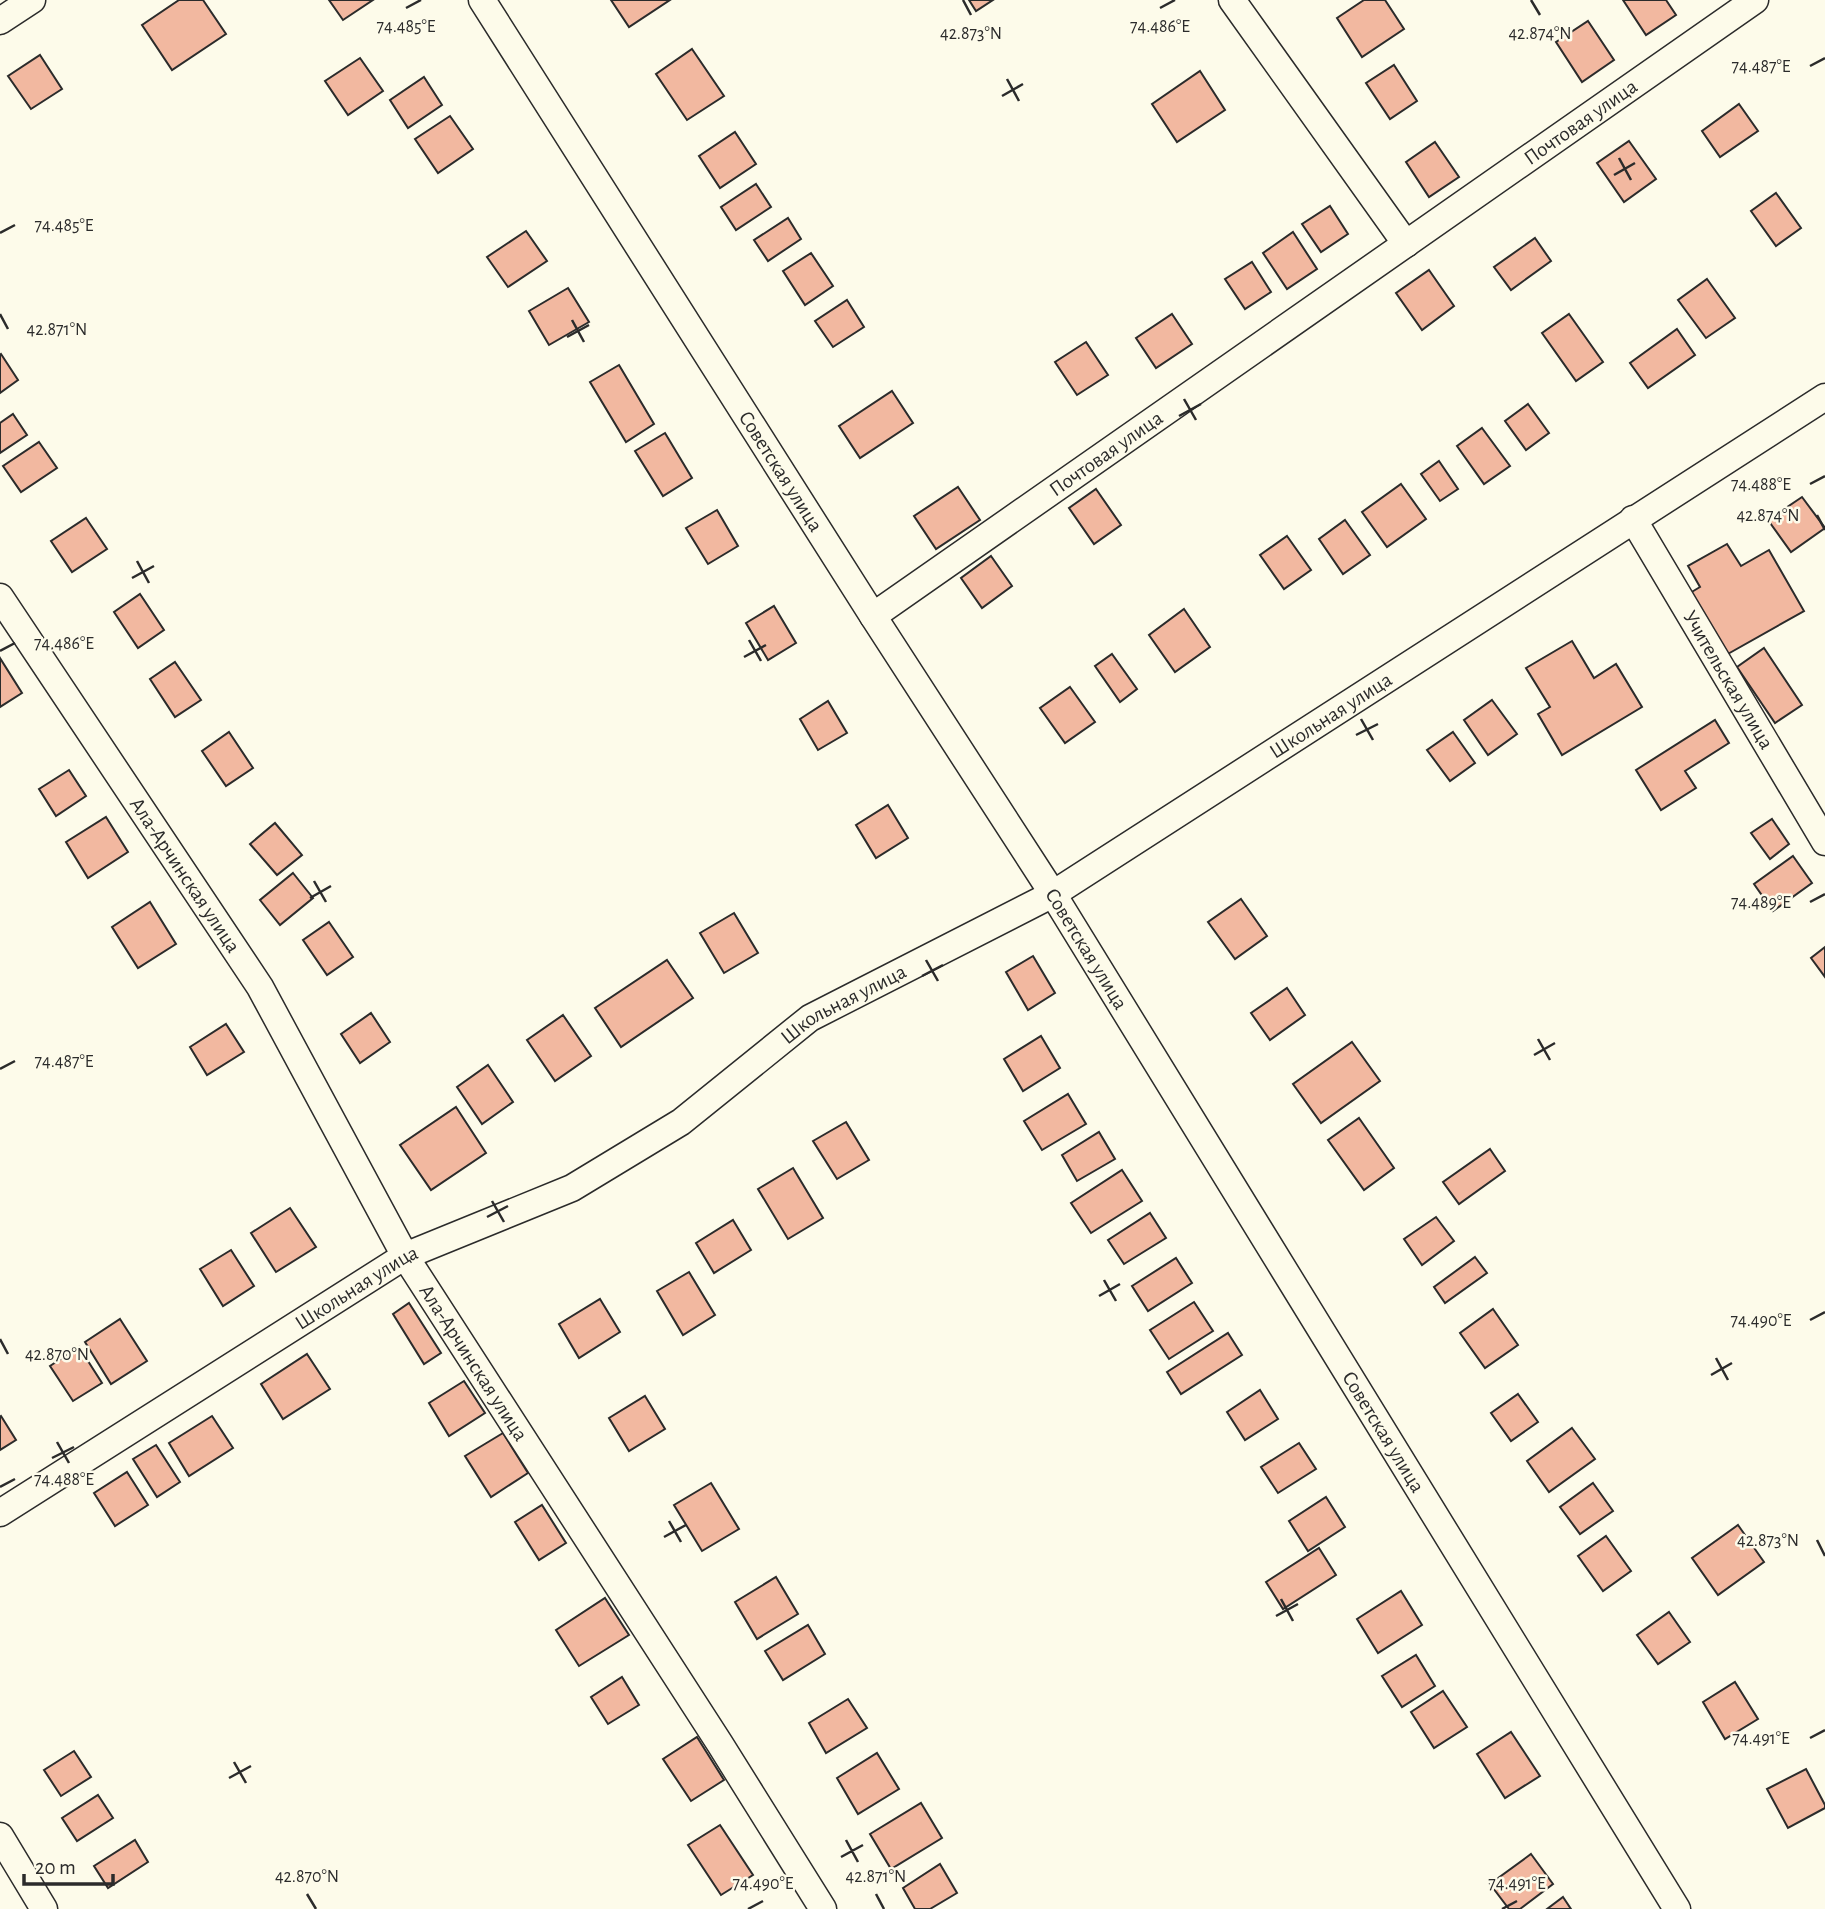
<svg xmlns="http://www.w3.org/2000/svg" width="1825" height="1909" font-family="'Alegreya Sans',sans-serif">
  <rect width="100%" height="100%" fill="#fdfbea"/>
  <g fill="#f2b8a0" stroke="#2b2b2b" stroke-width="2">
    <polygon points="179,0 203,0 226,34 172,70 142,25"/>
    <polygon points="329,0 373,0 343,20"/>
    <polygon points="611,0 670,0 629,27"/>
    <polygon points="969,0 993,0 976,11"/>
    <polygon points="1364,0 1385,0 1404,29 1362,57 1337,18"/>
    <polygon points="1623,0 1666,0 1676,15 1646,35"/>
    <polygon points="1588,21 1614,60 1582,82 1556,42"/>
    <polygon points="692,49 724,96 687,120 656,74"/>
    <polygon points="40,55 62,89 31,109 8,76"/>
    <polygon points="360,58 383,91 348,115 325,81"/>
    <polygon points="1394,65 1417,101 1390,119 1366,83"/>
    <polygon points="1200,71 1225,110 1177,142 1152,104"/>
    <polygon points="424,77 442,105 408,128 390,100"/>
    <polygon points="1739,104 1758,131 1720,157 1702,131"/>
    <polygon points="450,116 473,149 438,173 415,139"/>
    <polygon points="735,132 756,164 720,188 699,156"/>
    <polygon points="1629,141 1656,179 1624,202 1597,163"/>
    <polygon points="1435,142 1459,177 1429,197 1406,162"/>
    <polygon points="756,184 771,207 736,230 721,207"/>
    <polygon points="1776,193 1801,228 1776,246 1751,211"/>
    <polygon points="1330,206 1348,234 1321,252 1302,224"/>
    <polygon points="788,218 801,239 768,261 754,240"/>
    <polygon points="526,231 547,261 508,287 487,257"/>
    <polygon points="1293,232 1317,269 1287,289 1263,253"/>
    <polygon points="1535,238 1551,261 1511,290 1494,267"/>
    <polygon points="811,253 833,286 805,305 783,271"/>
    <polygon points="1252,262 1271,292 1245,309 1225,279"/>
    <polygon points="1429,270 1454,306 1422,330 1396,293"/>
    <polygon points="1707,279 1735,318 1706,338 1678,300"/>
    <polygon points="568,288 589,322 549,345 529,311"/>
    <polygon points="847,300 864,327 833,347 815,321"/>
    <polygon points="1172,314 1192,344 1156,368 1136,338"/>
    <polygon points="1569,314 1603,362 1576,381 1542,333"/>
    <polygon points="1677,329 1695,355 1648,388 1630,363"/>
    <polygon points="1086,342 1108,375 1077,395 1055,362"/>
    <polygon points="1,354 18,380 0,393 0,355"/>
    <polygon points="619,365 654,424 626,442 590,382"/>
    <polygon points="892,391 913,423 860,458 839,426"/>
    <polygon points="1528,404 1549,433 1526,450 1505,421"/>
    <polygon points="13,414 27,435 0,453 0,423"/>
    <polygon points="1482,428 1510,466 1484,484 1457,446"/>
    <polygon points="665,433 692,478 663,496 635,451"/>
    <polygon points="39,442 57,468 21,492 3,466"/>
    <polygon points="1439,461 1458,489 1440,501 1421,474"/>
    <polygon points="1401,484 1426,519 1387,547 1362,512"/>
    <polygon points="958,487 980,520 936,549 914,516"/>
    <polygon points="1096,489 1121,525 1094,544 1069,508"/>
    <polygon points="1802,497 1825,528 1791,552 1768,520"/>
    <polygon points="717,510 738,546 708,564 686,528"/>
    <polygon points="86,518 107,549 72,572 51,541"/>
    <polygon points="1345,520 1370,555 1343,574 1319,539"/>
    <polygon points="1287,536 1311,570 1284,589 1260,555"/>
    <polygon points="1727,544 1741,566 1769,550 1804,611 1726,655 1690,593 1700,587 1688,566"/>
    <polygon points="991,556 1012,586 982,608 961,578"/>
    <polygon points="140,594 164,630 138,648 114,612"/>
    <polygon points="774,606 796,643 768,660 746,623"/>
    <polygon points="1184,609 1210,647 1175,672 1149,635"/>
    <polygon points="1572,641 1594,678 1616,664 1642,707 1562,755 1538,714 1550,707 1526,668"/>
    <polygon points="1764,648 1802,705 1775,723 1737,667"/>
    <polygon points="1112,654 1137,689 1120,702 1095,666"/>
    <polygon points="0,658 22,693 0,707"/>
    <polygon points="175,662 201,700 175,717 150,679"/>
    <polygon points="1070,687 1095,722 1065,743 1040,708"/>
    <polygon points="1492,700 1517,734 1488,755 1464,720"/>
    <polygon points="828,701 847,733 818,750 800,719"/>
    <polygon points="1715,720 1729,743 1685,771 1696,788 1661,810 1636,770"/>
    <polygon points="229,732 253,768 226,786 202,751"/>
    <polygon points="1453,732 1475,763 1450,781 1427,750"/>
    <polygon points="69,770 86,796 56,816 39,789"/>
    <polygon points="888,805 908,838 876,858 856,825"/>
    <polygon points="106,817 128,852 88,878 66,842"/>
    <polygon points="1772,819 1789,844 1770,859 1751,833"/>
    <polygon points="275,823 302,855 277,875 250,844"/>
    <polygon points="1793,856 1812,883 1773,911 1754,884"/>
    <polygon points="293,873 313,898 280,925 260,900"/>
    <polygon points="1241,899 1267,936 1235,959 1208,922"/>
    <polygon points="150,902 176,944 138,968 112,927"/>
    <polygon points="734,913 758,953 724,973 700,933"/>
    <polygon points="329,922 353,957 327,975 303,940"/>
    <polygon points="1825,947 1825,977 1811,958"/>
    <polygon points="1033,956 1055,993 1028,1010 1006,972"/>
    <polygon points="667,960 693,998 621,1047 595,1008"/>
    <polygon points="1287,988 1305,1015 1270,1040 1251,1013"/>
    <polygon points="371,1013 390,1042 360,1063 341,1034"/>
    <polygon points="563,1015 591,1056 555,1081 527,1040"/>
    <polygon points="226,1024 244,1052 207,1075 190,1047"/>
    <polygon points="1041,1036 1060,1068 1023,1091 1004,1059"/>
    <polygon points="1352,1042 1380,1081 1321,1123 1293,1084"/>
    <polygon points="488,1065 513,1102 482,1124 457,1087"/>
    <polygon points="1068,1094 1086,1124 1042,1150 1024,1121"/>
    <polygon points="456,1107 486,1153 431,1190 400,1145"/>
    <polygon points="1359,1118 1394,1168 1364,1190 1328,1140"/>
    <polygon points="846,1122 869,1160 837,1179 813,1141"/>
    <polygon points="1099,1132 1115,1159 1077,1181 1062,1155"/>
    <polygon points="1490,1149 1505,1171 1459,1204 1443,1182"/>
    <polygon points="793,1168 823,1218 788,1239 758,1189"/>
    <polygon points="1122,1170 1142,1201 1091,1233 1071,1203"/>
    <polygon points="290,1208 316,1247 276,1272 251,1233"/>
    <polygon points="1150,1213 1166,1238 1124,1264 1108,1240"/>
    <polygon points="1436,1217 1454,1241 1422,1265 1404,1239"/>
    <polygon points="733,1220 751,1250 714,1273 696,1243"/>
    <polygon points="231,1250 254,1286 223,1306 200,1269"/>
    <polygon points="1475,1257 1487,1273 1445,1303 1434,1287"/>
    <polygon points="1176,1258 1192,1283 1148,1311 1132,1286"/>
    <polygon points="689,1272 715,1315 683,1335 657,1291"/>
    <polygon points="600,1299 620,1332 579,1358 559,1324"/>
    <polygon points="1194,1302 1213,1331 1169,1359 1150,1330"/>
    <polygon points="409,1303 441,1353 424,1364 393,1314"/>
    <polygon points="1493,1309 1518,1345 1485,1368 1460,1333"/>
    <polygon points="120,1319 147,1361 111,1384 85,1342"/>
    <polygon points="1228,1333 1242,1355 1181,1394 1167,1372"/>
    <polygon points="79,1347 102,1383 73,1401 50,1366"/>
    <polygon points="307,1354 330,1389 283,1419 261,1384"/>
    <polygon points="464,1381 485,1413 449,1436 429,1403"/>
    <polygon points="1260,1390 1278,1419 1245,1440 1227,1412"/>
    <polygon points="1518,1394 1538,1422 1511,1441 1491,1413"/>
    <polygon points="645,1396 665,1429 629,1451 609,1418"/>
    <polygon points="1,1416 16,1440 0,1450 0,1417"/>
    <polygon points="212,1416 233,1448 189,1476 169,1443"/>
    <polygon points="1572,1428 1595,1459 1549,1492 1527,1461"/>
    <polygon points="503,1433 528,1473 491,1497 465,1456"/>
    <polygon points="1299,1443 1316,1469 1278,1493 1261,1467"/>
    <polygon points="156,1445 180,1482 157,1497 133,1459"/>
    <polygon points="127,1472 148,1505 115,1526 94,1493"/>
    <polygon points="711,1483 739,1529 702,1551 674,1505"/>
    <polygon points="1593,1483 1613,1511 1580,1534 1560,1507"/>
    <polygon points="1326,1497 1345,1527 1308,1551 1289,1521"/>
    <polygon points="542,1505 566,1543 539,1560 515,1522"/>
    <polygon points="1738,1525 1764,1562 1718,1595 1692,1558"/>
    <polygon points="1606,1536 1631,1571 1603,1591 1578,1556"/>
    <polygon points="1319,1548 1336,1575 1283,1609 1266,1582"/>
    <polygon points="776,1577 798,1614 757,1639 735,1602"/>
    <polygon points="1401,1591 1422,1625 1378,1653 1357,1619"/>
    <polygon points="605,1598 629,1635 579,1666 556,1630"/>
    <polygon points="1669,1612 1690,1642 1658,1664 1637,1635"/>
    <polygon points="808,1625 825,1654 783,1680 765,1651"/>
    <polygon points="1416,1655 1435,1686 1402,1707 1382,1676"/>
    <polygon points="622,1677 639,1705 608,1724 591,1697"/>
    <polygon points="1735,1682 1758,1719 1725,1739 1703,1702"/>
    <polygon points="1443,1691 1467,1727 1434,1748 1411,1712"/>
    <polygon points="848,1699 867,1728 826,1753 809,1723"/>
    <polygon points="1511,1732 1540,1776 1505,1798 1477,1754"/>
    <polygon points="697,1737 724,1780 691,1801 663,1759"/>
    <polygon points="74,1751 91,1777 61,1796 44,1770"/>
    <polygon points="877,1753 899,1789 858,1814 837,1778"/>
    <polygon points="1806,1769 1825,1805 1825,1808 1788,1828 1767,1789"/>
    <polygon points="98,1795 113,1818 77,1841 62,1818"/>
    <polygon points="921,1803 942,1838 891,1869 870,1834"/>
    <polygon points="720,1825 753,1875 721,1895 688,1845"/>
    <polygon points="135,1840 148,1862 108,1888 94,1866"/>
    <polygon points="1531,1854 1553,1884 1520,1909 1509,1909 1490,1884"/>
    <polygon points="940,1864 957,1893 930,1909 915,1909 903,1888"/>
    <polygon points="1563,1897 1571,1909 1547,1909"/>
  </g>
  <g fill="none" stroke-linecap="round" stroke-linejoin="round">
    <defs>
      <g id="minor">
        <path id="s1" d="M482,0L873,616L1053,894L1677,1909"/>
        <polyline points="1232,0 1406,244"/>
        <polyline points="0,21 32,0"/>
        <path id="s2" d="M1633,519L1825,842"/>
        <path id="s3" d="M0,597L260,987L405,1256L720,1744L823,1909"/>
        <path id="s4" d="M873,616L1755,0"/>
        <path id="s5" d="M0,1513L405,1256L572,1188L681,1122L810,1018L1053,894L1825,397"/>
        <polyline points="0,1836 44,1909"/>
      </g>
    </defs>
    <use href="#minor" stroke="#2b2b2b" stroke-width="29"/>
    <use href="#minor" stroke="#fdfbea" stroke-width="26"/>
  </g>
  <path fill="none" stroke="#2b2b2b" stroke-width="2.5" d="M963,0L971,15M1531,0L1540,15M406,8L421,0M1160,8L1175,0M1810,66L1825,58M1007,79L1019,101M1002,96L1023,84M1619,158L1631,180M1614,175L1635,163M0,233L15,225M0,314L8,329M572,320L584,342M567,337L589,325M1184,399L1196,420M1179,416L1201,404M1810,484L1825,476M1817,515L1825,530M137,561L149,583M132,578L154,566M749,640L761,661M0,651L15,643M744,657L766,645M1361,719L1373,740M1356,735L1378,724M314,881L326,902M310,898L331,886M1810,902L1825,894M926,960L938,981M922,976L943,965M1538,1039L1550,1060M1534,1055L1555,1043M0,1069L15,1061M492,1201L504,1222M487,1217L508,1206M1104,1280L1116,1301M1099,1296L1120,1284M1810,1320L1825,1312M0,1339L8,1354M1716,1358L1728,1380M1711,1375L1732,1363M57,1442L69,1463M52,1458L74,1447M0,1487L15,1479M669,1521L681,1542M664,1537L686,1525M1817,1540L1825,1556M1281,1599L1293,1621M1276,1616L1298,1604M1810,1738L1825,1730M234,1762L246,1783M229,1778L251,1766M846,1840L858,1862M841,1857L863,1845M307,1894L316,1909M876,1894L884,1909M748,1909L763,1901M1502,1909L1517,1901"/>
  <g text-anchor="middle" stroke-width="5" stroke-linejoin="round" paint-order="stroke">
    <g font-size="21" fill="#2b2b2b" stroke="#fdfbea">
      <text dy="7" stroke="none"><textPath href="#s4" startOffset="863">Почтовая улица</textPath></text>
      <text dy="7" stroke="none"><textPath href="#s4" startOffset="284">Почтовая улица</textPath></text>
      <text dy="7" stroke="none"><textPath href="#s1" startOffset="558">Советская улица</textPath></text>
      <text dy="7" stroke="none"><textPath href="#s2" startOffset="187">Учительская улица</textPath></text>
      <text dy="7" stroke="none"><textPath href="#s5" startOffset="1556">Школьная улица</textPath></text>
      <text dy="7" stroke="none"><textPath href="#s3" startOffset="334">Ала-Арчинская улица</textPath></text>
      <text dy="7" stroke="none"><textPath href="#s1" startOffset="1125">Советская улица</textPath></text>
      <text dy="7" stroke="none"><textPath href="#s5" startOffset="989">Школьная улица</textPath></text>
      <text dy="7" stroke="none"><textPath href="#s5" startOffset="422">Школьная улица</textPath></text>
      <text dy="7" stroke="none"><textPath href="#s3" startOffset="901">Ала-Арчинская улица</textPath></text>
      <text dy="7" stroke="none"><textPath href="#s1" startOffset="1692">Советская улица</textPath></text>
    </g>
  </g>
  <g font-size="18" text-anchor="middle" fill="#2b2b2b" stroke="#fdfbea" stroke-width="5" stroke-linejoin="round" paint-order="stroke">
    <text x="1160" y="32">74.486°E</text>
    <text x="406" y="32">74.485°E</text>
    <text x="971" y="39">42.873°N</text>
    <text x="1540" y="39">42.874°N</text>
    <text x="1761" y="72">74.487°E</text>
    <text x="64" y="231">74.485°E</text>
    <text x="57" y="335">42.871°N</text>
    <text x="1761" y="490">74.488°E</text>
    <text x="1768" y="521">42.874°N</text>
    <text x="64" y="649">74.486°E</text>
    <text x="1761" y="908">74.489°E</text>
    <text x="64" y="1067">74.487°E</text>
    <text x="1761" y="1326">74.490°E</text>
    <text x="57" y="1360">42.870°N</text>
    <text x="64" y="1485">74.488°E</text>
    <text x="1768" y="1546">42.873°N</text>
    <text x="1761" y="1744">74.491°E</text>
    <text x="307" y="1882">42.870°N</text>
    <text x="876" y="1882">42.871°N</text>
    <text x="763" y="1889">74.490°E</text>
    <text x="1517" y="1889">74.491°E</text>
  </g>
  <path d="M24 1874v10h89v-10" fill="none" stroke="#2b2b2b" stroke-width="3.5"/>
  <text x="35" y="1874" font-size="21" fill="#2b2b2b" stroke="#fdfbea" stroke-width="5" paint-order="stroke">20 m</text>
</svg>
